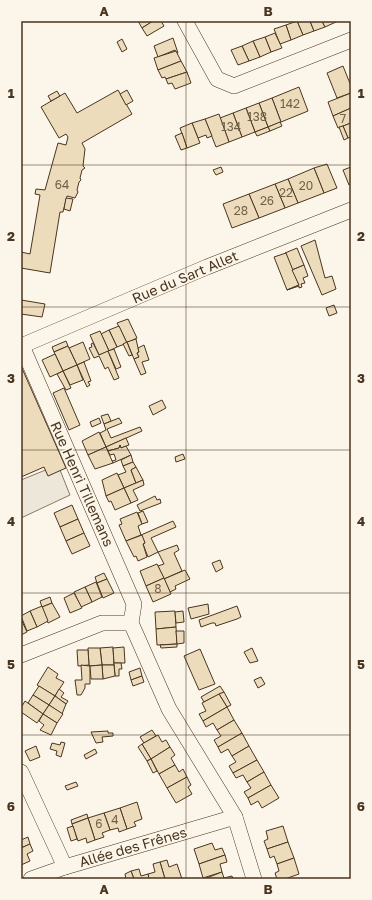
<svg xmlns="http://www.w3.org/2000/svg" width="372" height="900" font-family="'Golos Text',sans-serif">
  <rect width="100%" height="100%" fill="#fbf6e9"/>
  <polygon fill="#ede7d9" stroke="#887966" points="58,465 70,495 21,518 21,480"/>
  <g fill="#ecdcbc" stroke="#4a3520">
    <polygon points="138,21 153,21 142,28"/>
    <polygon points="153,21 161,21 164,26 147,36 142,28"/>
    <polygon points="297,21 310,21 314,31 303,35"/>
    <polygon points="297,21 303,35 291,40 286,25"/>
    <polygon points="310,21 322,21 325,27 314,31"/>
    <polygon points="322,21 335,21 336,22 325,27"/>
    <polygon points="286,25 291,40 280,44 274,29"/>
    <polygon points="275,33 282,48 271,52 265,37"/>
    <polygon points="265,37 271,52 260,57 253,41"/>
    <polygon points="173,38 178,53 177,54 175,50 158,57 154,46"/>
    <polygon points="122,39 127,49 122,52 117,42"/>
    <polygon points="253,41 260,57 249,61 242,46"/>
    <polygon points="242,46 249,61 238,65 231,50"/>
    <polygon points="176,51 181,61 158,70 154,58"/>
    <polygon points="181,61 187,72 166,79 165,77 162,78 158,70"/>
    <polygon points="343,66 351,86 351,93 337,98 327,73"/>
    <polygon points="187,72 191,83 175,89 172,83 168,84 166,79"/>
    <polygon points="299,87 308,111 281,122 272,98"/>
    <polygon points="118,90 132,114 82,143 85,149 83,166 85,168 82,170 80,178 81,180 79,182 77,190 78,192 75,198 67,196 63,212 60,212 50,273 21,268 21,252 30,254 40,195 35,194 36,189 45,190 58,143 66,145 68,137 66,134 59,138 41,107 65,93 77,113"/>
    <polygon points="127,90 133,101 126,105 120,94"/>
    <polygon points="57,91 60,96 51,101 48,96"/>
    <polygon points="351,93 351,108 333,116 328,102"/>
    <polygon points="272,98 281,122 268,127 259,103"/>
    <polygon points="259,103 268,127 255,132 246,108"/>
    <polygon points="246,108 255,132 242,137 233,113"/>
    <polygon points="351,108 351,123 338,128 333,116"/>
    <polygon points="233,113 242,137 229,142 220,118"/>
    <polygon points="219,114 229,142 216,147 205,119"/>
    <polygon points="205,119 212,136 207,138 206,135 198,138 192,123"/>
    <polygon points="280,122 282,126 270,131 268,127"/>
    <polygon points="192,123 200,143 187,148 180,128"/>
    <polygon points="351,123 351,137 348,138 343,126"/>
    <polygon points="343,126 348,138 344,140 339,127"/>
    <polygon points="268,127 270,131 257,136 255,132"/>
    <polygon points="182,133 187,148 181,150 175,136"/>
    <polygon points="327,164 337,188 324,193 314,168"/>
    <polygon points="221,167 223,172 216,175 213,170"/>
    <polygon points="351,167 351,184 349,185 343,170"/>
    <polygon points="314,168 324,193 298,203 288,179"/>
    <polygon points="288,179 298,203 285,208 275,184"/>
    <polygon points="275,184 285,208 259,218 249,194"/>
    <polygon points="249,194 259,218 232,228 223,204"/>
    <polygon points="66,198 73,199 70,211 64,209"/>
    <polygon points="315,240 325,278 332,276 336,289 322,295 301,246"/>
    <polygon points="297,248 304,265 292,270 285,253"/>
    <polygon points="286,253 299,285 287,290 274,257"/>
    <polygon points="304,265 308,276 303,278 305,283 301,284 302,287 299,288 299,286 287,290 299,285 292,270"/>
    <polygon points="21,300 45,304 42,317 21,314"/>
    <polygon points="334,305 337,313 329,316 326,308"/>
    <polygon points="128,319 137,338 127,343 117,323"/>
    <polygon points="119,326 127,343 117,347 109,330"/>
    <polygon points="109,330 117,347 109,351 101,334"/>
    <polygon points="100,331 109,351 99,355 90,335"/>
    <polygon points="136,339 139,352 137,353 139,357 134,359 127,342"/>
    <polygon points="66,341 68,346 54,352 52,347"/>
    <polygon points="83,342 90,359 77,365 69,348"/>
    <polygon points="127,342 132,355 129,356 123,344"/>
    <polygon points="93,343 99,355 108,351 119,378 114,380 108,367 105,369 99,356 94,358 89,348 92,347 91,344"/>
    <polygon points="144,345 149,360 142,362 146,373 141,375 134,359 139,357 137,353 139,352 138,348"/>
    <polygon points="68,346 77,365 63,371 54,352"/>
    <polygon points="114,349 121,367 116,369 108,351"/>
    <polygon points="55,354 63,371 50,377 42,360"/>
    <polygon points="84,362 91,381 88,382 90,385 87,387 77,365"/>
    <polygon points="77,365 83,380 70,385 63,371"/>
    <polygon points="21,366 66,468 48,476 44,467 21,477"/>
    <polygon points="63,371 71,388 66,390 57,374"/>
    <polygon points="64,388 80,425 69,430 53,393"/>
    <polygon points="162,400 166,408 153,415 149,406"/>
    <polygon points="108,414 111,421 104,424 101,416"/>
    <polygon points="99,418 101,423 92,427 90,422"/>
    <polygon points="119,418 122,423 107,429 111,438 140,427 142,431 106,447 100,433 106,430 104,424"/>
    <polygon points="99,432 106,447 88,455 82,441"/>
    <polygon points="126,438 129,445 121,448 120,445 119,448 108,451 106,447"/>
    <polygon points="120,445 121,448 126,446 131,455 113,463 112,461 116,460 114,454 110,455 108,451 119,448"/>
    <polygon points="106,447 113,463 95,469 88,455"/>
    <polygon points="183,454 185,459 176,462 175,457"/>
    <polygon points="131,455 133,462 123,466 121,460"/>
    <polygon points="133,462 136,467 131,470 136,483 124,488 118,475 126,472 123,466"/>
    <polygon points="136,467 143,480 136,483 131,470"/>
    <polygon points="117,473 124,488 106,496 102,480"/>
    <polygon points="143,480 144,485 133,490 138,500 131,503 124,488"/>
    <polygon points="124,488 131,503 115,510 111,501 109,502 106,496"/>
    <polygon points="155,496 157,500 160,499 161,503 140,511 137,505"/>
    <polygon points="72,505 78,519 60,527 54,513"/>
    <polygon points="143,511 148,522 142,524 138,513"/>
    <polygon points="137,512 142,524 138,526 141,535 126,541 119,525 122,524 120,519"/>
    <polygon points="78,519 84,533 66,541 60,527"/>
    <polygon points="173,521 176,527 151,538 158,552 148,557 143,544 145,543 141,535"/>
    <polygon points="84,533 90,546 72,554 66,541"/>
    <polygon points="142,535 145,543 143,544 147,557 138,561 136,556 134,557 126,541"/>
    <polygon points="177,545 179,550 174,553 182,571 164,579 158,566 164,564 158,552"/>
    <polygon points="220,560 223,568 216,572 212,563"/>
    <polygon points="157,564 164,578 146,586 140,571"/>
    <polygon points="185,570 190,579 175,586 176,589 170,592 164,579"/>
    <polygon points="104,573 107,579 97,583 95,577"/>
    <polygon points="164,578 171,594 153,602 146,586"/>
    <polygon points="107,579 114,593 103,598 97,583"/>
    <polygon points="96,582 102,597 92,602 85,587"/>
    <polygon points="85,587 92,602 81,607 74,592"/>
    <polygon points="74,593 82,608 70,613 64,598"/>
    <polygon points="50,597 52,603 42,607 40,601"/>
    <polygon points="52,603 60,617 48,623 42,607"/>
    <polygon points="208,604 209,614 191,619 188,608"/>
    <polygon points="42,606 48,621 37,627 30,611"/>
    <polygon points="237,606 241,617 237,619 216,626 215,623 212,623 201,627 199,620"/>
    <polygon points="30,611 37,627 27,631 21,616"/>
    <polygon points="175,611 176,627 156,629 155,612"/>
    <polygon points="183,611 184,622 176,623 175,612"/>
    <polygon points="21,619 27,632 21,635"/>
    <polygon points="176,627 177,644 157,645 156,629"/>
    <polygon points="176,631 184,631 184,643 177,644"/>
    <polygon points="177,644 177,647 161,648 160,645"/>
    <polygon points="113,647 114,665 102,665 100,648"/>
    <polygon points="124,647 125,663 114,663 113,648"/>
    <polygon points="88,648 100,648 102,665 89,666"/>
    <polygon points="252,648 258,661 250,663 244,652"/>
    <polygon points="200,649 215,684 199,690 184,656"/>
    <polygon points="77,650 88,650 89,665 78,666"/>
    <polygon points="114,663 121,663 122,669 119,669 119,676 115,676"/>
    <polygon points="81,665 90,666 90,684 85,684 85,688 81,695 77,695 75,680 82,680"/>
    <polygon points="102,665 114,665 115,676 103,679"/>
    <polygon points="102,665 103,679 91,679 90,666"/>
    <polygon points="48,667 58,674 56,678 64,682 55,696 37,685"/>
    <polygon points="140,668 142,676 131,680 129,672"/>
    <polygon points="142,676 144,682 133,686 131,680"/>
    <polygon points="261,677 265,684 258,688 254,680"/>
    <polygon points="39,686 55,696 49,705 33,695"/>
    <polygon points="220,686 224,692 204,702 201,697"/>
    <polygon points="59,689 64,693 61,697 68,701 66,704 55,696"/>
    <polygon points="224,692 231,705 227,707 219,694"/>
    <polygon points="219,694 227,707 203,721 199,714 206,711 202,703"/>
    <polygon points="33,695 49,705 43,714 28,703"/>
    <polygon points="55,696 66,704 62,714 49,705"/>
    <polygon points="25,701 43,714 37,723 21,712 21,708"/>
    <polygon points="49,705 63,714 57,723 43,714"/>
    <polygon points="227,707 234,720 217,730 213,723 206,727 203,721"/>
    <polygon points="43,714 57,723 51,735 40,730 44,725 39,721"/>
    <polygon points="234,720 242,733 218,747 214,740 221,736 217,730"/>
    <polygon points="152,730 156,736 144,743 140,737"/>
    <polygon points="108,731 108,733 113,733 113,736 102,737 103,742 96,743 91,732"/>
    <polygon points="242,733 249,746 232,756 228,749 221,753 218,747"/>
    <polygon points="158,735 162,742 166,740 170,747 151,759 142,744"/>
    <polygon points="61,742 65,743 61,757 56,755 57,751 50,749 52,743 60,745"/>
    <polygon points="142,744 151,759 147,761 138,747"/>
    <polygon points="36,746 40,757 30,761 25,751"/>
    <polygon points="249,746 257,760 233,773 229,766 236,762 232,756"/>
    <polygon points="170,747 175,755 171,758 175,765 159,774 151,759"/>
    <polygon points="95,749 97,753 86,759 84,755"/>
    <polygon points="151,759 157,771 153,773 147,761"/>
    <polygon points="257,760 264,772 247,782 243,775 236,778 233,773"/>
    <polygon points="175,765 179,772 183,769 187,777 167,788 159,774"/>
    <polygon points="264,772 271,785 248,798 244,792 251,788 247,782"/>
    <polygon points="187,777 191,785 188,787 192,794 176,803 167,788"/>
    <polygon points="76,782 78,786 67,790 65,786"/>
    <polygon points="271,785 279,798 262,808 258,801 251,805 248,798"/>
    <polygon points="137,802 142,819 134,822 136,826 127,829 120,808"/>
    <polygon points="120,808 127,829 119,832 118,828 110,830 104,813"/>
    <polygon points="104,813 110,830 102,833 104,837 95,840 88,818"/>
    <polygon points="87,814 88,818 72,824 71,820"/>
    <polygon points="88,818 95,840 87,843 86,838 78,841 72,824"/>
    <polygon points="73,826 77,839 71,841 67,828"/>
    <polygon points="283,826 288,842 267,849 264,841 268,839 266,831"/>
    <polygon points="28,837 30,844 21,848 21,840"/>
    <polygon points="288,842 294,858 277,864 274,856 270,858 267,849"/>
    <polygon points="212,843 215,850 222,848 225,855 199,864 194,849"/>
    <polygon points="30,844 33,851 27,854 30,861 21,865 21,848"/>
    <polygon points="225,855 227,862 220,864 222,872 203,878 199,864"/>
    <polygon points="294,858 299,874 285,879 277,879 275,873 279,871 277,864"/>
    <polygon points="167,860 169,867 177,864 182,879 165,879 160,862"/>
    <polygon points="160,862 165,879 149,879 148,874 155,872 153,864"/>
    <polygon points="139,869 141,876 148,874 149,879 134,879 131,871"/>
    <polygon points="131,871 134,879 126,879 125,874"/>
    <polygon points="222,872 224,878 232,876 233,879 204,879"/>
  </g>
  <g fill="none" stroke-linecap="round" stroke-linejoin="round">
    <defs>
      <g id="minor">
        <polyline points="185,21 217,79 234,86 351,40"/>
        <polyline points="21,346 207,267 351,210"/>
        <polyline points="22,346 134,604 131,623 169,709 235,817 254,879"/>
        <polyline points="21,655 102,623 131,623"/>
        <polyline points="21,772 65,867"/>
        <polyline points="31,879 65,867 235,817"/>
      </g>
    </defs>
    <use href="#minor" stroke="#4a3520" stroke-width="16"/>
    <use href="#minor" stroke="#fbf6e9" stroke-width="15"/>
  </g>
  <path fill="none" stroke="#4a3520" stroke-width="1" stroke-opacity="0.55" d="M186,21V879M21,165H351M21,307H351M21,450H351M21,593H351M21,735H351"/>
  <g text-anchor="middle" stroke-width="3" stroke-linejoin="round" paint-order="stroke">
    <g font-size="12" fill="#725f47">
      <text x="290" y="108">142</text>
      <text x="257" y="121">138</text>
      <text x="343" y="123">7</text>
      <text x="231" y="131">134</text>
      <text x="62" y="189">64</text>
      <text x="306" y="190">20</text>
      <text x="286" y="197">22</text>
      <text x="267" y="205">26</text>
      <text x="241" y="215">28</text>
      <text x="158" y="593">8</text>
      <text x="115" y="824">4</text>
      <text x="99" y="828">6</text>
    </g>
    <g font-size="14" fill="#4a3520" stroke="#fbf6e9">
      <text transform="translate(185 277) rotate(-23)" y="5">Rue du Sart Allet</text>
      <text transform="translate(82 484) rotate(66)" y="5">Rue Henri Tillemans</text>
      <text transform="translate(133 847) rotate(-16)" y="5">Allée des Frênes</text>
    </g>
  </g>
  <rect width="372" height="900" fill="none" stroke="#fbf6e9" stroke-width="44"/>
  <rect x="22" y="22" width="328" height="856" fill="none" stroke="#4a3520" stroke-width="1.5"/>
  <g font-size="13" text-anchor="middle" font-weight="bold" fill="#4a3520">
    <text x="104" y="16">A</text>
    <text x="268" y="16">B</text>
    <text x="11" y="98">1</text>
    <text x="361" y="98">1</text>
    <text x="11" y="241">2</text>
    <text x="361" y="241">2</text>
    <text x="11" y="383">3</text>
    <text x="361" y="383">3</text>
    <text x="11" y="526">4</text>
    <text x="361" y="526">4</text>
    <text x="11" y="669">5</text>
    <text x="361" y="669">5</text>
    <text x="11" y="811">6</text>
    <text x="361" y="811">6</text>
    <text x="104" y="894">A</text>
    <text x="268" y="894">B</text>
  </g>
</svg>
